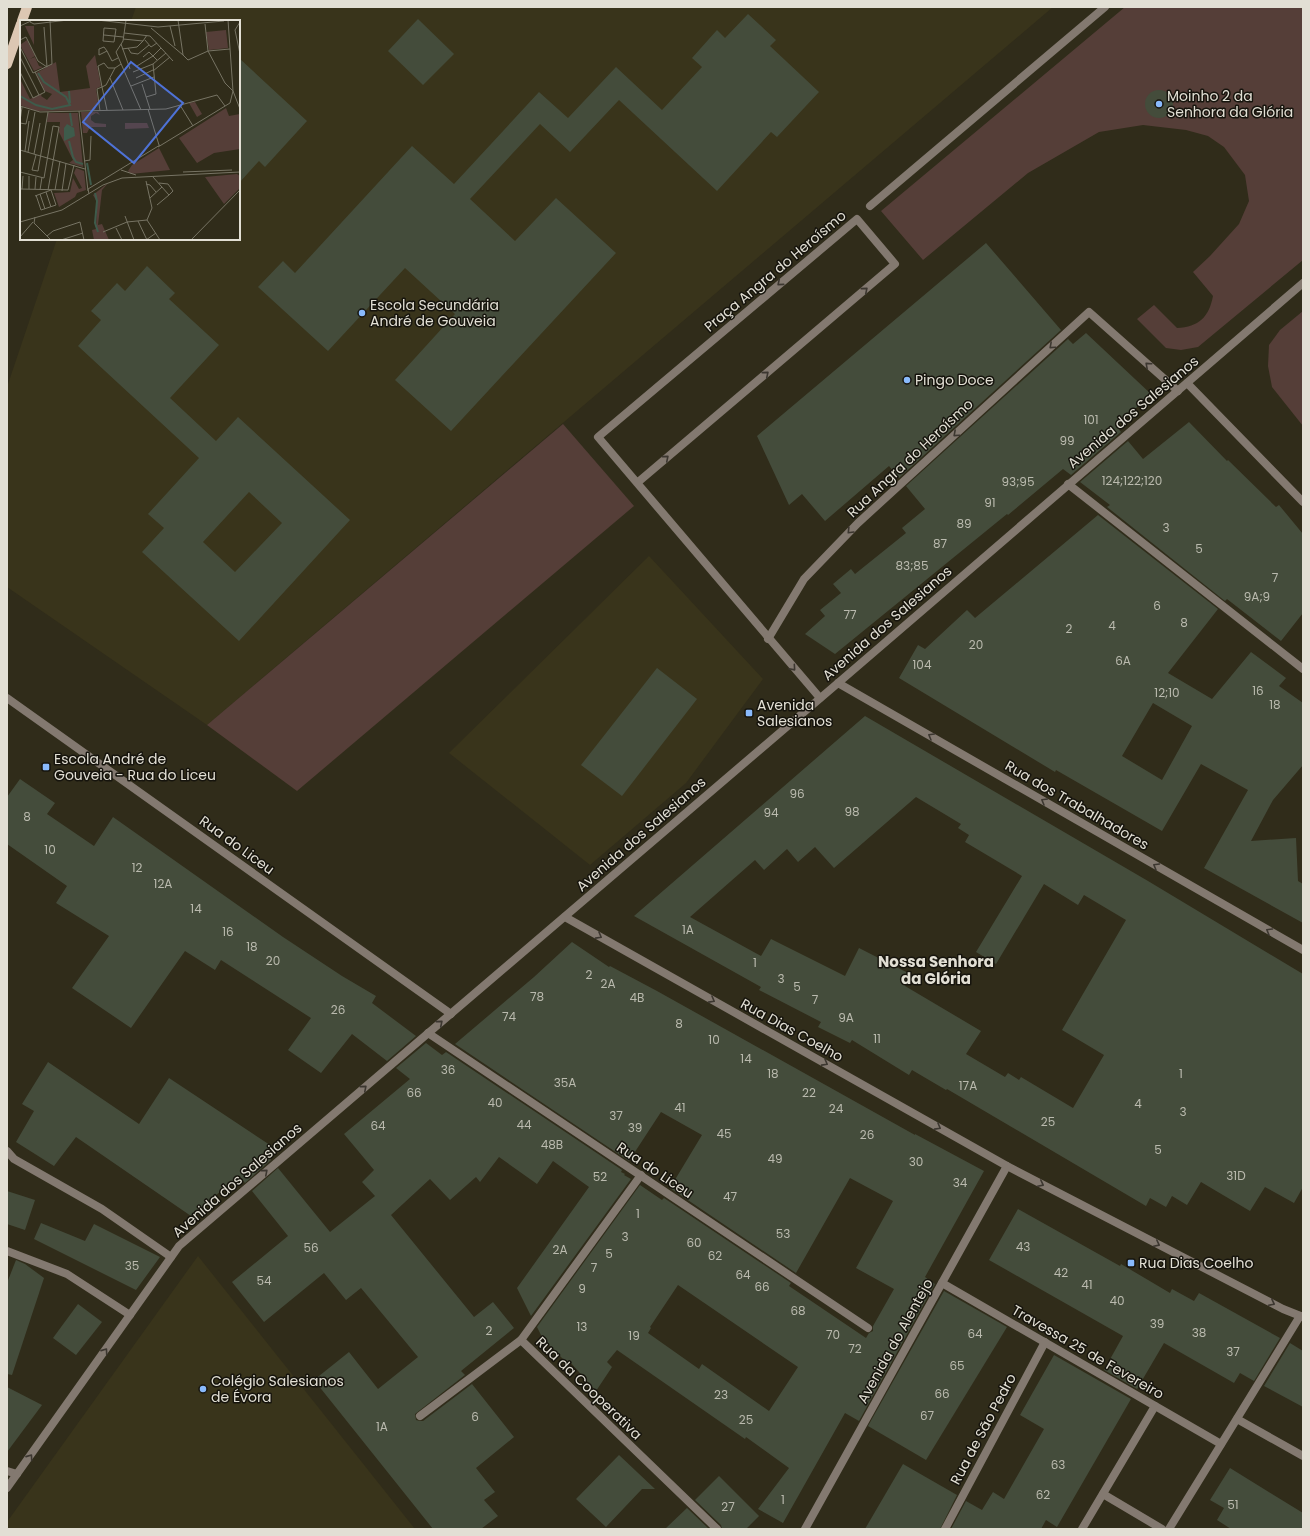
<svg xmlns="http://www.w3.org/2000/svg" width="1310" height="1536" font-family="Poppins,sans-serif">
  <rect width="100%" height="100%" fill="#302c1a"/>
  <g fill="#39341b">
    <polygon points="136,7 1053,7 207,725 7,587 7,387 57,239 239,239 239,21 131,21"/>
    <polygon points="649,556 763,679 686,783 590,865 449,753"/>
    <polygon points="198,1256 415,1529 7,1529 7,1522"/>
  </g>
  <g fill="#553e38">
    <path d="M1125,7H1303V260L1198,347L1181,350L1166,348L1137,319L1154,305L1177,328C1199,327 1209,317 1213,296L1193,272L1210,256L1239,224L1249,201L1245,175L1224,147L1208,136L1186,130L1143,125L1099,132L1028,173L923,260L881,211Z"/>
    <polygon points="1303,311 1303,426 1272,387 1268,366 1269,345 1280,330"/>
    <polygon points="563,424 634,506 297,791 207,725"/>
  </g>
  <g fill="#444c3b" fill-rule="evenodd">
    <polygon points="748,14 776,40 770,46 819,92 777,137 771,132 717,191 619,100 570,152 540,124 470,199 515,241 556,198 616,253 451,431 395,380 455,314 405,268 328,351 258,287 283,261 295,273 412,146 454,184 539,92 568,118 616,67 662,110 702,67 692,58 717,30 725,38"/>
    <polygon points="418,19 454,54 423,85 388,51"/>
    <polygon points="239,58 307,121 265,167 259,161 239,183"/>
    <circle cx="1159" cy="104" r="14"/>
    <polygon points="986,243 1061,330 899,478 889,466 825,521 802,494 789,505 757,436"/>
    <path d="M147,266L175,293L169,299L219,345L170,398L216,441L238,417L350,520L239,641L142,552L164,528L148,514L199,458L78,346L101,320L91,311L117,283L125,291ZM249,492L282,523L235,572L203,542Z"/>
    <polygon points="1086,333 1152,395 1115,425 1121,432 1071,475 1063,469 1008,515 1007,514 835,654 805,634 825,616 820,610 841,593 833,584 851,569 855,574 906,533 902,528 925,509 906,486 1068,339 1073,344"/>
    <polygon points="1189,422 1227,461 1228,460 1276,507 1279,505 1303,534 1303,613 1281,641 1227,599 1225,601 1107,507 1110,505 1080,482 1128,441 1143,459"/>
    <path d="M1098,515L1218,609L1168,673L1212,699L1251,652L1286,678L1279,686L1303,703V765L1273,800L1251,841L1296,838L1298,881L1303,884V923L1204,868L1248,790L1201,764L1162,831L1056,770L1055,772L899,678L918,645L925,649L967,610L975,618ZM1153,703L1192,726L1162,780L1122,756Z"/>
    <polygon points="657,668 697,699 622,796 581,765"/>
    <path d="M865,716L1148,881L1303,974V1187L1294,1203L1265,1187L1250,1211L1201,1182L1187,1205L1172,1196L1166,1207L1150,1198L1146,1206L947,1089L946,1090L912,1070L909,1075L852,1040L850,1043L818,1027L821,1022L759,990L761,987L634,916ZM916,797L961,824L958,828L969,835L965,842L1022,876L976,952L996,964L1044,884L1078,905L1084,895L1126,920L1062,1030L1104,1055L1073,1108L1021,1077L1019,1080L1008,1073L1005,1077L966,1054L981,1031L905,986L912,975L859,948L845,976L771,939L761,956L690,917L755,860L764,870L787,849L798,862L815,847L834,868Z"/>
    <polygon points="20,779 55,803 47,814 94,846 113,817 283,937 342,976 376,996 372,1003 416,1036 387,1061 352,1034 321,1073 288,1050 311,1018 221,960 215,970 185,951 131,1028 72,988 109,936 56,903 67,886 7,844 7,797"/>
    <path d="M572,942L609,967L610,966L657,991L915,1135V1134L984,1171L925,1277L935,1284L859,1421L845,1413L783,1523L758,1509L789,1468L746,1437L745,1439L617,1350L607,1362L612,1367L596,1391L570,1362L568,1364L543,1339L537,1327L640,1185L662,1200L664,1198L791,1283L789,1286L866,1338L869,1333L873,1331V1326L894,1289L856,1268L893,1201L850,1178L796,1273L670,1188L702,1135L661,1112L629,1161L455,1044L534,977ZM678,1285L798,1367L769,1411L702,1364L699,1369L648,1333L651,1328L650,1327Z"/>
    <polygon points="426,1043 442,1055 446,1052 622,1170 621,1172 625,1174 624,1175 631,1179 531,1316 517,1288 589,1187 553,1161 537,1184 499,1157 480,1182 476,1177 450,1200 430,1179 391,1215 474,1317 493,1302 514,1328 461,1371 465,1375 415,1414 416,1420 420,1421 423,1421 472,1384 514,1437 476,1468 495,1492 484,1500 498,1516 481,1529 433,1529 314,1380 349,1352 378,1389 418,1357 361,1288 346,1300 324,1273 264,1322 232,1282 288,1236 252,1191 278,1168 330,1232 375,1196 362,1182 374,1170 344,1134 410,1079 396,1068"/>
    <polygon points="48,1062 139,1124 169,1078 273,1147 266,1153 271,1160 245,1183 239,1176 191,1216 76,1137 54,1166 16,1142 34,1111 22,1104"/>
    <polygon points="7,1191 35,1200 25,1230 7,1224"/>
    <polygon points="1018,1209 1120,1266 1121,1264 1170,1293 1172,1289 1194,1301 1199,1293 1280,1338 1254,1381 1240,1373 1234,1383 1164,1343 1137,1389 1104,1370 1123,1336 989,1260"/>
    <polygon points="41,1223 85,1241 94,1224 160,1257 136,1290 34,1239"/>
    <polygon points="16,1260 25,1264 44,1278 12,1375 7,1374 7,1283"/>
    <polygon points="944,1291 1007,1327 926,1460 868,1426"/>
    <polygon points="78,1304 102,1322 76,1355 53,1338"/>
    <polygon points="1290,1343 1303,1351 1303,1407 1264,1386"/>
    <polygon points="1054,1355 1131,1399 1057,1527 1046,1520 1041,1529 951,1529 966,1501 982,1510 993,1492 1004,1499 1044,1429 1020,1415"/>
    <polygon points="7,1387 42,1405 7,1452"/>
    <polygon points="619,1455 655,1489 642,1489 606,1527 576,1499"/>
    <polygon points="903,1464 957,1495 940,1529 865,1529"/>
    <polygon points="1230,1468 1303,1513 1303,1529 1231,1529 1217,1520 1224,1508 1210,1500"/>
    <polygon points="719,1476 759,1516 746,1529 722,1529 721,1525 695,1500"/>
    <polygon points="687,1508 709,1529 665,1529"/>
  </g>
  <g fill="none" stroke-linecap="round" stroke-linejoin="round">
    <g stroke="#837970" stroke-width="8">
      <polyline points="637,483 895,264 857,219 598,437 820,698"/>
      <polyline points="768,639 804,579 858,523 1089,312 1178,391"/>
      <polyline points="7,1151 14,1159 102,1209 171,1257"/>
      <polyline points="7,1251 67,1274 130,1315"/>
    </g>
    <polyline stroke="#837970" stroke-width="8" points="870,206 1105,7"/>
    <g stroke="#837970" stroke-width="8">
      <polyline points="1187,383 1303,502"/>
      <polyline points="1068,484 1303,669"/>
      <polyline points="838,683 1303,950"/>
      <polyline points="7,698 451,1014"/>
      <polyline points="565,917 1007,1166 1283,1309 1303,1317"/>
      <polyline points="428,1033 868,1328"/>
      <polyline points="641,1175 521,1340 717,1529"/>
      <polyline points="942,1283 1221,1444"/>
      <polyline points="420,1416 521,1340"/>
      <polyline points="1237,1419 1303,1456"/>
      <polyline points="7,1471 17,1474"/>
      <polyline points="7,1488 179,1246 838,683 1303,283"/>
      <polyline points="1103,1494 1162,1529"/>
      <polyline points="805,1529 1007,1166"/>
      <polyline points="945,1529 1045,1342"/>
      <polyline points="1082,1529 1155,1406"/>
      <polyline points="1169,1529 1300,1316"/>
    </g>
    <g stroke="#dcc7b3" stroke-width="10">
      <polyline points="22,21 27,7"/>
      <polyline points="7,64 21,24"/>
    </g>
  </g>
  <defs><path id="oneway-chevron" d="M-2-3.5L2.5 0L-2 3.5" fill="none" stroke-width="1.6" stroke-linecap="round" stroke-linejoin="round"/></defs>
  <g stroke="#3c3730">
    <use href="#oneway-chevron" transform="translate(780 283) rotate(140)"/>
    <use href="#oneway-chevron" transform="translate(865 290) rotate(-40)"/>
    <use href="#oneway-chevron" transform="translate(1052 346) rotate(138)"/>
    <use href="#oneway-chevron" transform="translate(1148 365) rotate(-138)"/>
    <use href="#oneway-chevron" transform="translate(766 374) rotate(-40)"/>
    <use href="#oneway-chevron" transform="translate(956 434) rotate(138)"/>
    <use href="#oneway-chevron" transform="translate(666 458) rotate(-40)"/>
    <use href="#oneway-chevron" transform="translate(850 531) rotate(134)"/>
    <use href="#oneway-chevron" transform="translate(793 668) rotate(49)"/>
    <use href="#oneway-chevron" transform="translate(931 736) rotate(-150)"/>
    <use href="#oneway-chevron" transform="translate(1044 801) rotate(-150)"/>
    <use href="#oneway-chevron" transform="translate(1156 866) rotate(-150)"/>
    <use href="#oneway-chevron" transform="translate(1269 931) rotate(-150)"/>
    <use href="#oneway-chevron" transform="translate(599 936) rotate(29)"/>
    <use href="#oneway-chevron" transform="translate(712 1000) rotate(29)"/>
    <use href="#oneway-chevron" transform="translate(440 1023) rotate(-40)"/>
    <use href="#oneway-chevron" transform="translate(825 1063) rotate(29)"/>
    <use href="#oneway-chevron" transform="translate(364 1088) rotate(-41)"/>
    <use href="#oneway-chevron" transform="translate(938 1127) rotate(29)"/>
    <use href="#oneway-chevron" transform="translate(265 1172) rotate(-41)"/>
    <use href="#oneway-chevron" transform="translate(1041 1184) rotate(27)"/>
    <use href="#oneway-chevron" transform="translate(1157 1244) rotate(27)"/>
    <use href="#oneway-chevron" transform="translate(1272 1303) rotate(27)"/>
    <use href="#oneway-chevron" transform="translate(105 1351) rotate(-55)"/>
    <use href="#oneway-chevron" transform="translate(30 1457) rotate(-55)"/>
  </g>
  <g fill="#89bafc" stroke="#16140d" stroke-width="1.5">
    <circle cx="1159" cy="104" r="4"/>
    <circle cx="362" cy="313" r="4"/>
    <circle cx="907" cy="380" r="4"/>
    <rect x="745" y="709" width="8" height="8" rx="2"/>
    <rect x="42" y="763" width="8" height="8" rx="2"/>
    <rect x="1127" y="1259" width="8" height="8" rx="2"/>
    <circle cx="203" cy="1389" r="4"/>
  </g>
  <g text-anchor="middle" stroke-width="3" stroke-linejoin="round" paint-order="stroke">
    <g font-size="12" fill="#babaae">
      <text x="1091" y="424">101</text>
      <text x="1067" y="445">99</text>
      <text x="1132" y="485">124;122;120</text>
      <text x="1018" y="486">93;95</text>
      <text x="990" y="507">91</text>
      <text x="964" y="528">89</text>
      <text x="1166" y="532">3</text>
      <text x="940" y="548">87</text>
      <text x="1199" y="553">5</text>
      <text x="912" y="570">83;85</text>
      <text x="1275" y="582">7</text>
      <text x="1257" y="601">9A;9</text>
      <text x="1157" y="610">6</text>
      <text x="850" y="619">77</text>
      <text x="1184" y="627">8</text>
      <text x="1112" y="630">4</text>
      <text x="1069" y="633">2</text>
      <text x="976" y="649">20</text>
      <text x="1123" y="665">6A</text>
      <text x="922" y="669">104</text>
      <text x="1258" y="695">16</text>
      <text x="1167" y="697">12;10</text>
      <text x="1275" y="709">18</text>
      <text x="797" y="798">96</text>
      <text x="852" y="816">98</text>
      <text x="771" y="817">94</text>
      <text x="27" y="821">8</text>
      <text x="50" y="854">10</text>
      <text x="137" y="872">12</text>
      <text x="163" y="888">12A</text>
      <text x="196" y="913">14</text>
      <text x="688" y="934">1A</text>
      <text x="228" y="936">16</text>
      <text x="252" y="951">18</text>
      <text x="273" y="965">20</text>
      <text x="755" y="967">1</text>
      <text x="589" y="979">2</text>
      <text x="781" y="983">3</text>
      <text x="608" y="988">2A</text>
      <text x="797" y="991">5</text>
      <text x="537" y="1001">78</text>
      <text x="637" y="1002">4B</text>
      <text x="815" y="1004">7</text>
      <text x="338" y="1014">26</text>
      <text x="509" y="1021">74</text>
      <text x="846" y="1022">9A</text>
      <text x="679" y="1028">8</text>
      <text x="877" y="1043">11</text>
      <text x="714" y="1044">10</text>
      <text x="746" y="1063">14</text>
      <text x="448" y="1074">36</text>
      <text x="773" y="1078">18</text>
      <text x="1181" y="1078">1</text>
      <text x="565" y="1087">35A</text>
      <text x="968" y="1090">17A</text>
      <text x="414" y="1097">66</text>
      <text x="809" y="1097">22</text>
      <text x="495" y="1107">40</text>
      <text x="1138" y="1108">4</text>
      <text x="680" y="1112">41</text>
      <text x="836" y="1113">24</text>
      <text x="1183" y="1116">3</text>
      <text x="616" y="1120">37</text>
      <text x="1048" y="1126">25</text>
      <text x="524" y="1129">44</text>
      <text x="378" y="1130">64</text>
      <text x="635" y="1132">39</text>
      <text x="724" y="1138">45</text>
      <text x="867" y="1139">26</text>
      <text x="552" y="1149">48B</text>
      <text x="1158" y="1154">5</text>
      <text x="775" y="1163">49</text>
      <text x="916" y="1166">30</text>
      <text x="1236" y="1180">31D</text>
      <text x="600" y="1181">52</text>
      <text x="960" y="1187">34</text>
      <text x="730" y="1201">47</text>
      <text x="638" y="1218">1</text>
      <text x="783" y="1238">53</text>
      <text x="625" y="1241">3</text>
      <text x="694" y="1247">60</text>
      <text x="1023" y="1251">43</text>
      <text x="311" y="1252">56</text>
      <text x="560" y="1254">2A</text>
      <text x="609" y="1258">5</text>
      <text x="715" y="1260">62</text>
      <text x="132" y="1270">35</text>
      <text x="594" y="1272">7</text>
      <text x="1061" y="1277">42</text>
      <text x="743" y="1279">64</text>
      <text x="264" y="1285">54</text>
      <text x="1087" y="1289">41</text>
      <text x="762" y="1291">66</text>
      <text x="582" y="1293">9</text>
      <text x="1117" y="1305">40</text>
      <text x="798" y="1315">68</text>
      <text x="1157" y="1328">39</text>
      <text x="582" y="1331">13</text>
      <text x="489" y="1335">2</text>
      <text x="1199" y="1337">38</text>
      <text x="975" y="1338">64</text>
      <text x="833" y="1339">70</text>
      <text x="634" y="1340">19</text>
      <text x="855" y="1353">72</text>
      <text x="1233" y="1356">37</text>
      <text x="957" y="1370">65</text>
      <text x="942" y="1398">66</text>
      <text x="721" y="1399">23</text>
      <text x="927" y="1420">67</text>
      <text x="475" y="1421">6</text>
      <text x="746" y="1424">25</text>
      <text x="382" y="1431">1A</text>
      <text x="1058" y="1469">63</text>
      <text x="1043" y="1499">62</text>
      <text x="783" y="1504">1</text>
      <text x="1233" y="1509">51</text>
      <text x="728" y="1511">27</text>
    </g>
    <g font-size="14" fill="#e2dfd4" stroke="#16140d" text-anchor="start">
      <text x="1167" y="101">Moinho 2 da<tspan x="1167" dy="16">Senhora da Glória</tspan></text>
      <text x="370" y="310">Escola Secundária<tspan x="370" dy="16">André de Gouveia</tspan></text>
      <text x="915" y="385">Pingo Doce</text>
      <text x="757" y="710">Avenida<tspan x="757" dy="16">Salesianos</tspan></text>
      <text x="54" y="764">Escola André de<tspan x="54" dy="16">Gouveia - Rua do Liceu</tspan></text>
      <text x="1139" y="1268">Rua Dias Coelho</text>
      <text x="211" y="1386">Colégio Salesianos<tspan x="211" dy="16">de Évora</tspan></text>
    </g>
    <g font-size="14" fill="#e2dfd4" stroke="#16140d">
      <text transform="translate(775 271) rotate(-40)" y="5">Praça Angra do Heroísmo</text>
      <text transform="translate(1133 412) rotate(-40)" y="5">Avenida dos Salesianos</text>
      <text transform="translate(910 458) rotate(-43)" y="5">Rua Angra do Heroísmo</text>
      <text transform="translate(887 623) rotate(-41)" y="5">Avenida dos Salesianos</text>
      <text transform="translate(1077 805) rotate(30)" y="5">Rua dos Trabalhadores</text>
      <text transform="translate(641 834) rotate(-41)" y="5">Avenida dos Salesianos</text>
      <text transform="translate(237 845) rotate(36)" y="5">Rua do Liceu</text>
      <text transform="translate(792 1030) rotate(29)" y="5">Rua Dias Coelho</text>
      <text transform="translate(655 1170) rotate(34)" y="5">Rua do Liceu</text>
      <text transform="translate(237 1180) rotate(-41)" y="5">Avenida dos Salesianos</text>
      <text transform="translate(895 1341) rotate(-61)" y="5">Avenida do Alentejo</text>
      <text transform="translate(1088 1352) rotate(30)" y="5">Travessa 25 de Fevereiro</text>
      <text transform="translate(589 1388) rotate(44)" y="5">Rua da Cooperativa</text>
      <text transform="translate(983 1429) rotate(-62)" y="5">Rua de São Pedro</text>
    </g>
    <g font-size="15" font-weight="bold" fill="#e2dfd4" stroke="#16140d">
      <text x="936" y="967">Nossa Senhora<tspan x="936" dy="17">da Glória</tspan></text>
    </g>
  </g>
  <g transform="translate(20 20)">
    <rect width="220" height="220" fill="#302c1a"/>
    <path d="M5,6H14V25ZM206,10L208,28L189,30L186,12ZM7,20L15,36L10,39L15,37L19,46L23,47L14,51L0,25ZM75,35L81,66L76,69L78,81L75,90L17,91L0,85V59L10,79L22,74L21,76L27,80L32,74L25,71L16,53L36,42L40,72L70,68L66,46ZM175,82L182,94L177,97L169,83ZM206,88L209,96L220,94V129L194,133L177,143L159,118ZM78,92L80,95L76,93L71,96V100L75,103L86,104V107H70L67,113H63L61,92ZM28,93H58L63,147L49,143L53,140L39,112L40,102H27ZM105,103H127L129,108L105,109ZM139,128L150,150L111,154L108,151L112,145ZM56,148L64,151L66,170L57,173L55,177L39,187L34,173L50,172L53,158L59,169L62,168L54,153ZM217,154L220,156V168L204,184L185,157ZM89,162L82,170L78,205L82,204L89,220H74L72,210L76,209L77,182L73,175Z" fill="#553e38"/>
    <path d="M47,104L54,108L55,116L44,121V108Z" fill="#3e5b4b"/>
    <path fill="none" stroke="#3e5b4b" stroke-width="2" d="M49,71L50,83M0,76L16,85L32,89L50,85L46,77L24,62L18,53M50,93L52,106M49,121L53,137L56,142L63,144M67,143L71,165M75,173L77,181L75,203L78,212"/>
    <path fill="none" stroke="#777464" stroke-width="1" d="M77,0L138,7L204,1M106,0L103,21L96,32L121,90M158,0L163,35L168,40L188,31L210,29M208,0L213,71L220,89M10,2L14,4L48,0M220,2L215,10L220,34M185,4L188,31L205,63L213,71M0,6L11,1M150,6L155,26M24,7L27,47M84,8L96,9L94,22L83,21ZM131,8L163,35M104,13L130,16L153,41M84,15L103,17M103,19L123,21L127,15M0,20L6,17L18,41L27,47M125,20L131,27L137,23M101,24L110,49M0,27L13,53L32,44L30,0M84,27L87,31L79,35V29ZM108,28L111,33L118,34L129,25M102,29L117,27L123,21M87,31L92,41L98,38M0,37L19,75M137,40L133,36L141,28M117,46L133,36L129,32L123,37M133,51L150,37M0,52L13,78L25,72L15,52M113,52L133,44M90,58L103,90M116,58L133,50M122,64L130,89M111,66L134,57M82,67L78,46L84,43L88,48H95M82,67L86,65L95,48L101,44M82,67L87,90M126,77L136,74L133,44L146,33M160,85L173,106M0,86L20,92L146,89L197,75L205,86M128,89L139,125M59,91L68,171M80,91L77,69L82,67M0,101L2,87M0,103L6,104L9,90M138,127L210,83L213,71M0,130L65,149M5,131L9,101M8,132L15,92M14,134L20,103M16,135L12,150L18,151L28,92M64,141L70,140L71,116M101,150L116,155M0,152L24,158L33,106L39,107L28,170M163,152L212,150M133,157L149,175L137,185M126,161L132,188L127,200M139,163L148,164L153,171L149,175M126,164L130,165L136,172M0,169L48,170L54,145M2,169L3,156M9,169V156M15,169L16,157M20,170L22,157M35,170L40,141M42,171L46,143M26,172L31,187M20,174L25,189M69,174L68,169L140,125M15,176L31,170L36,185L21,190L16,175M130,178L142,167M105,196L114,220M15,197L14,203L31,220M127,200L140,220M118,201L127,220M0,202L42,190L83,165L102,158L220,152M96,208L102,220M83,212L107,202L127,200M27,216L33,211L60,202L64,220M0,217L13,202M41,220L63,213M126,220L136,213M171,220L220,170"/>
    <path fill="#4e72d7" fill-opacity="0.15" stroke="#4e72d7" stroke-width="2" d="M111,42L163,83L114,143L63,102Z"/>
    <rect width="220" height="220" fill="none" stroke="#e2dfd4" stroke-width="2"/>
  </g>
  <rect width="1310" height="1536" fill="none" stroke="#e2dfd4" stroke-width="16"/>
</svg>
